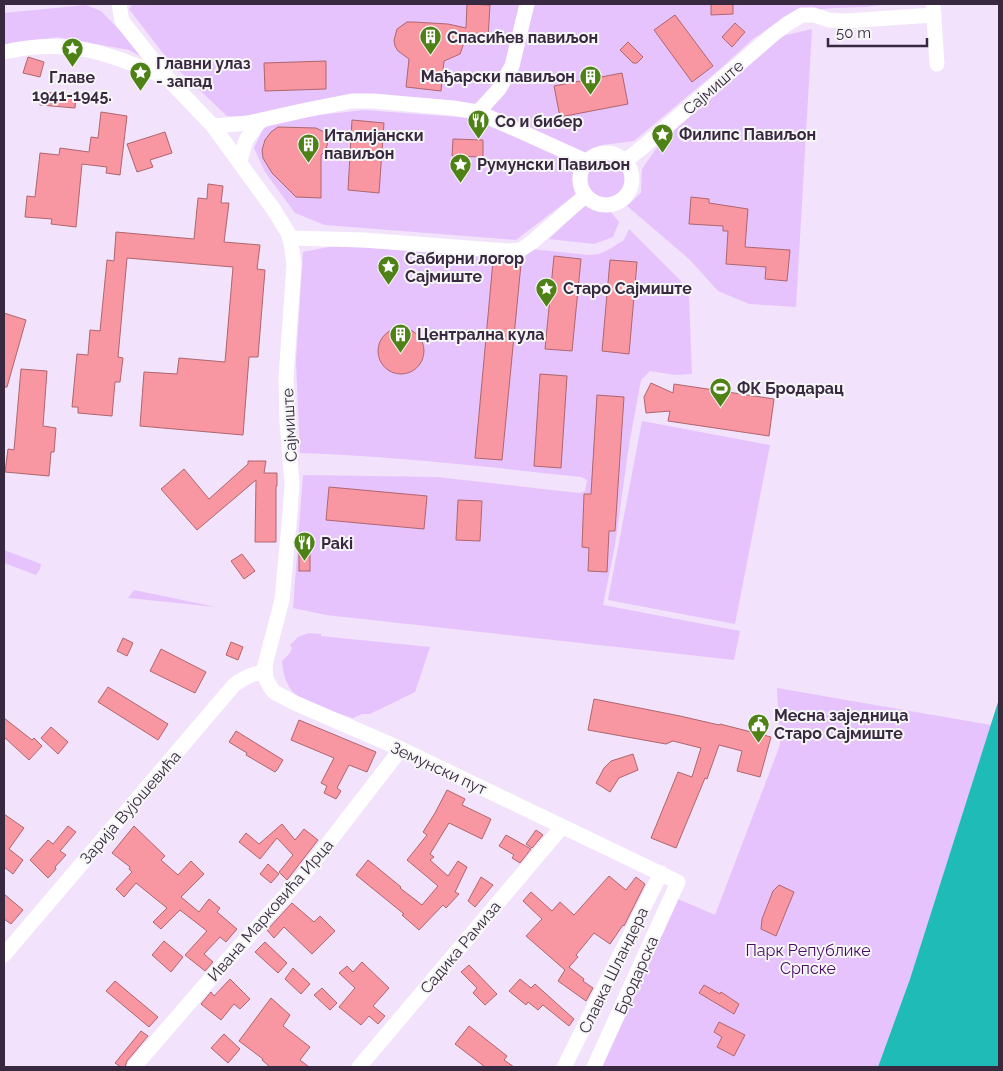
<svg xmlns="http://www.w3.org/2000/svg" width="1003" height="1071" font-family="Raleway,sans-serif">
  <rect width="100%" height="100%" fill="#f2e2fb"/>
  <g fill="#e6c3fc">
    <polygon points="133,4 890,4 865,7 835,8 794,11 753,39 721,68 634,141 602,145 583,154 425,99 242,117 227,116 169,61 129,9"/>
    <polygon points="86,5 101,11 148,60 129,50 57,37 4,45 4,13"/>
    <polygon points="812,29 796,307 749,304 718,291 689,259 627,206 641,193 642,169 668,132 778,37"/>
    <path d="M364,110L469,118L577,163C570,174 572,183 576,194L516,240L325,225L295,213L265,172L254,148L263,129L282,119Z"/>
    <path d="M603,157C609,158 616,159 621,163C635,176 624,211 596,198C591,196 587,192 585,187C581,173 590,160 603,157Z"/>
    <polygon points="586,204 600,211 610,211 619,222 613,237 594,244 549,239"/>
    <path d="M629,229L680,280L689,297L692,374L675,375L650,371L641,380L629,445L615,545L603,605L740,631L734,660L326,615L293,608L303,475L437,477L579,493L585,491L587,480L581,477C488,467 394,456 300,453L296,362L303,252L334,246L493,255L532,249L588,255L599,254L610,249L624,240Z"/>
    <polygon points="642,421 770,445 735,624 608,600"/>
    <polygon points="4,550 41,564 40,569 36,575 4,563"/>
    <polygon points="134,590 216,607 128,598"/>
    <path d="M309,633L321,634V636L430,647L415,692L370,714H362L353,718C338,713 301,702 292,691C285,682 283,672 282,661L290,653L292,648L290,645L298,637Z"/>
    <polygon points="777,688 991,725 910,979 878,1067 598,1067 678,899 715,915 780,745"/>
  </g>
  <polygon fill="#1ebbb7" points="999,699 999,1067 878,1067 910,979"/>
  <g fill="#f896a1" stroke="#ae666e">
    <polygon points="467,4 490,5 488,38 466,37 460,54 444,61 441,91 406,87 409,59 398,51 395,46 394,40 397,29 407,22 413,22 448,24 466,28"/>
    <polygon points="711,4 733,4 733,14 711,15"/>
    <polygon points="675,15 713,66 692,82 654,30"/>
    <polygon points="735,23 745,32 732,47 722,37"/>
    <polygon points="628,42 643,57 637,63 633,63 620,50"/>
    <polygon points="28,57 44,62 40,77 23,73"/>
    <polygon points="326,61 326,89 265,91 264,63"/>
    <polygon points="622,73 628,104 560,117 554,86"/>
    <polygon points="42,92 76,95 75,108 40,105"/>
    <polygon points="101,112 127,116 120,175 106,173 107,167 82,164 76,227 51,224 52,219 25,217 27,196 35,197 40,153 59,155 60,148 89,152 91,137 98,138"/>
    <polygon points="352,120 384,123 379,193 348,190"/>
    <polygon points="278,127 316,128 324,132 328,141 326,150 321,155 321,198 296,197 272,173 263,158 262,150 265,140 271,132"/>
    <polygon points="165,132 172,153 150,160 153,167 137,172 127,144"/>
    <polygon points="453,139 483,140 483,157 452,156"/>
    <polygon points="208,184 223,186 221,203 229,203 224,242 260,245 257,269 265,270 258,357 249,357 243,435 140,426 144,372 177,374 179,358 225,362 233,267 127,258 118,357 123,358 120,382 115,382 112,416 78,413 78,407 72,407 77,354 88,355 90,330 100,331 107,260 114,261 116,232 194,239 198,198 207,199"/>
    <polygon points="691,197 709,199 709,203 748,209 745,247 790,250 787,281 765,279 766,267 726,264 728,231 723,231 723,226 689,224"/>
    <polygon points="554,256 581,259 572,351 545,349"/>
    <polygon points="610,260 637,262 629,354 602,351"/>
    <polygon points="493,261 521,264 502,460 475,458"/>
    <polygon points="4,313 26,320 7,387 4,387"/>
    <circle cx="401" cy="351" r="23"/>
    <polygon points="21,369 47,371 43,426 56,428 54,452 51,452 49,476 5,472 8,449 14,450"/>
    <polygon points="540,374 567,376 561,468 534,466"/>
    <polygon points="651,383 673,393 674,384 774,399 769,436 668,421 670,411 646,413 644,397"/>
    <polygon points="597,395 624,397 615,531 609,531 607,572 588,571 589,548 582,547 584,494 591,494"/>
    <polygon points="248,461 266,461 264,473 277,473 277,486 276,486 276,542 255,542 256,480 197,530 161,489 184,469 209,499 248,464"/>
    <polygon points="329,487 427,496 424,529 326,520"/>
    <polygon points="458,500 482,501 480,541 456,540"/>
    <rect x="299" y="553" width="11" height="18"/>
    <polygon points="242,554 255,571 244,579 231,561"/>
    <polygon points="123,638 133,643 127,656 117,651"/>
    <polygon points="231,642 243,647 238,660 226,655"/>
    <polygon points="161,649 206,672 195,693 150,671"/>
    <polygon points="108,687 168,724 158,740 98,702"/>
    <polygon points="594,699 680,716 719,725 720,724 771,737 760,777 737,771 742,751 719,745 707,779 705,778 676,848 651,838 678,772 692,777 701,748 673,741 666,744 588,730"/>
    <polygon points="4,718 32,740 34,738 42,746 29,760 4,737"/>
    <polygon points="299,720 376,752 367,772 349,765 337,788 341,791 336,799 324,793 327,786 321,783 334,758 291,740"/>
    <polygon points="51,727 68,742 58,754 41,738"/>
    <polygon points="236,731 283,760 277,770 275,772 246,755 247,753 229,742"/>
    <polygon points="633,754 638,770 619,778 610,792 596,783 604,768 611,761"/>
    <polygon points="447,790 465,799 462,805 491,819 482,839 449,823 430,854 434,857 430,860 448,876 458,861 467,867 455,892 459,894 446,908 443,905 419,930 402,915 404,914 356,875 368,860 401,887 400,888 422,905 438,886 407,860 427,835 423,832 435,813"/>
    <polygon points="4,814 24,828 9,849 23,860 13,874 4,867"/>
    <polygon points="282,824 295,840 304,829 318,840 287,880 279,872 293,855 277,838 260,859 239,842 246,833 259,844"/>
    <polygon points="68,826 76,832 60,851 66,855 55,867 56,869 48,878 30,860 48,840 53,844"/>
    <polygon points="134,826 165,856 161,860 178,875 191,861 204,874 181,897 199,912 209,899 220,908 217,912 237,929 226,942 220,937 204,954 213,962 205,971 185,955 207,931 180,910 161,929 153,922 167,908 136,883 124,897 116,889 132,872 129,869 130,867 112,853"/>
    <polygon points="536,830 543,835 532,848 526,844"/>
    <polygon points="506,835 531,849 520,863 512,858 514,855 499,846"/>
    <polygon points="268,864 279,874 271,883 260,874"/>
    <polygon points="609,876 626,890 636,877 645,884 624,926 623,925 610,944 594,933 576,955 578,957 569,967 584,979 583,981 593,988 586,1001 558,981 565,970 526,936 542,919 523,901 531,892 552,911 560,902 574,915"/>
    <polygon points="481,877 493,885 475,907 468,901"/>
    <polygon points="779,885 794,892 776,936 761,929 762,919 773,891"/>
    <polygon points="4,894 23,910 11,924 4,919"/>
    <polygon points="292,903 314,922 320,916 335,931 312,954 284,927 274,938 267,930"/>
    <polygon points="164,941 183,957 171,972 152,955"/>
    <polygon points="265,942 287,963 278,973 255,952"/>
    <polygon points="362,962 389,988 373,1006 385,1016 378,1024 369,1016 361,1025 339,1007 355,988 339,973 347,966 353,972"/>
    <polygon points="469,965 497,994 485,1005 473,993 477,988 461,972"/>
    <polygon points="293,968 310,984 301,994 285,979"/>
    <polygon points="230,979 250,999 240,1009 234,1004 221,1020 201,1004 211,992 214,996"/>
    <polygon points="520,979 531,988 535,984 574,1019 569,1026 543,1005 538,1010 528,1002 526,1005 509,991"/>
    <polygon points="115,981 158,1017 149,1027 106,991"/>
    <polygon points="704,985 720,994 721,992 739,1004 734,1014 699,993"/>
    <polygon points="322,988 337,1003 330,1010 314,995"/>
    <polygon points="271,998 290,1015 283,1026 310,1047 300,1060 309,1067 270,1067 262,1060 263,1059 239,1041"/>
    <polygon points="719,1022 745,1035 734,1056 717,1047 722,1037 714,1032"/>
    <polygon points="469,1026 507,1056 504,1060 514,1067 485,1067 455,1044"/>
    <polygon points="141,1031 148,1036 127,1061 125,1067 121,1067 115,1063"/>
    <polygon points="224,1034 240,1049 228,1063 211,1048"/>
  </g>
  <g fill="none" stroke-linecap="round" stroke-linejoin="round">
    <g stroke="#fff" stroke-width="15">
      <polyline points="119,4 122,21 169,80 213,126 274,210 288,233 291,243 294,265 286,377 287,422 292,484 290,513 282,600 265,665 266,679 271,688 274,692 295,703 401,749 678,882 594,1067"/>
      <polyline points="933,4 937,64"/>
      <path d="M4,52C67,38 108,52 166,78"/>
      <polyline points="478,112 499,89 512,66 527,4"/>
      <polyline points="213,126 248,123 306,110 352,101 373,101 453,108 478,112 586,161"/>
      <circle cx="606" cy="179" r="26"/>
      <polyline points="240,161 246,140 260,121"/>
      <polyline points="625,161 643,147 775,33 787,24 802,15 814,15 829,20 846,21 934,15"/>
      <polyline points="290,238 364,240 508,251 520,250 531,243 585,196"/>
      <path d="M4,955L234,685C244,677 252,674 264,672"/>
      <polyline points="134,1067 204,986 302,877 401,749"/>
      <polyline points="359,1067 562,827"/>
      <polyline points="564,1067 661,873"/>
    </g>
  </g>
  <defs>
    <symbol id="building-pin" viewBox="-11 -11 22 30"><path d="M0 17L-7.5 6A9.5 9.5 0 1 1 7.5 6Z" fill="#4f8216" stroke="#f6f6f6"/><path d="M-4-6H4V6H1V3H-1V6H-4ZM-2.5-4.3h1.7v1.8h-1.7ZM.8-4.3h1.7v1.8H.8ZM-2.5-1h1.7V.8h-1.7ZM.8-1h1.7V.8H.8Z" fill="#fff"/></symbol>
    <symbol id="sight-pin" viewBox="-11 -11 22 30"><path d="M0 17L-7.5 6A9.5 9.5 0 1 1 7.5 6Z" fill="#4f8216" stroke="#f6f6f6"/><path d="M0-6L1.8-2.2L6-1.7L2.9 1.2L3.7 5.4L0 3.3L-3.7 5.4L-2.9 1.2L-6-1.7L-1.8-2.2Z" fill="#fff"/></symbol>
    <symbol id="restaurant-pin" viewBox="-11 -11 22 30"><path d="M0 17L-7.5 6A9.5 9.5 0 1 1 7.5 6Z" fill="#4f8216" stroke="#f6f6f6"/><path d="M-5-6h1v4h1v-4h1v4h1v-4h1v5L-1.5 .5V6h-2V.5L-5-1ZM5-6V6H3V1.5H1.5Q1.5-4 5-6Z" fill="#fff"/></symbol>
    <symbol id="stadium-pin" viewBox="-11 -11 22 30"><path d="M0 17L-7.5 6A9.5 9.5 0 1 1 7.5 6Z" fill="#4f8216" stroke="#f6f6f6"/><path d="M0-5a6.5 5 0 1 0 0 10a6.5 5 0 1 0 0-10ZM-3.5-1.8h7v3.6h-7Z" fill="#fff"/></symbol>
    <symbol id="civic-pin" viewBox="-11 -11 22 30"><path d="M0 17L-7.5 6A9.5 9.5 0 1 1 7.5 6Z" fill="#4f8216" stroke="#f6f6f6"/><path d="M-.6-6.5H3V-4.5H.6V-3L4-1V1h2V6H-6V1h2V-1L-.6-3ZM-1.2 2.5V6h2.4V2.5Z" fill="#fff"/></symbol>
  </defs>
  <g fill-rule="evenodd">
    <use href="#building-pin" x="418" y="24" width="25" height="34"/>
    <use href="#sight-pin" x="60" y="36" width="25" height="34"/>
    <use href="#sight-pin" x="128" y="60" width="25" height="34"/>
    <use href="#building-pin" x="578" y="64" width="25" height="34"/>
    <use href="#restaurant-pin" x="466" y="108" width="25" height="34"/>
    <use href="#sight-pin" x="650" y="122" width="25" height="34"/>
    <use href="#building-pin" x="296" y="132" width="25" height="34"/>
    <use href="#sight-pin" x="448" y="152" width="25" height="34"/>
    <use href="#sight-pin" x="376" y="254" width="25" height="34"/>
    <use href="#sight-pin" x="534" y="276" width="25" height="34"/>
    <use href="#building-pin" x="388" y="322" width="25" height="34"/>
    <use href="#stadium-pin" x="708" y="376" width="25" height="34"/>
    <use href="#restaurant-pin" x="292" y="530" width="25" height="34"/>
    <use href="#civic-pin" x="746" y="712" width="25" height="34"/>
  </g>
  <g text-anchor="middle" stroke-width="4" stroke-linejoin="round" paint-order="stroke">
    <g font-size="16" font-weight="bold" fill="#382940" stroke="#f6f6f6" text-anchor="start">
      <text x="447" y="43">Спасићев павиљон</text>
      <text x="156" y="69">Главни улаз<tspan x="156" dy="18">- запад</tspan></text>
      <text x="575" y="82" text-anchor="end">Мађарски павиљон</text>
      <text x="72" y="83" text-anchor="middle">Главе<tspan x="72" dy="18">1941-1945.</tspan></text>
      <text x="495" y="127">Со и бибер</text>
      <text x="679" y="140">Филипс Павиљон</text>
      <text x="324" y="141">Италијански<tspan x="324" dy="18">павиљон</tspan></text>
      <text x="477" y="170">Румунски Павиљон</text>
      <text x="405" y="264">Сабирни логор<tspan x="405" dy="18">Сајмиште</tspan></text>
      <text x="563" y="294">Старо Сајмиште</text>
      <text x="417" y="340">Централна кула</text>
      <text x="737" y="394">ФК Бродарац</text>
      <text x="321" y="549">Paki</text>
      <text x="774" y="721">Месна заједница<tspan x="774" dy="18">Старо Сајмиште</tspan></text>
    </g>
    <g font-size="16" fill="#382940" stroke="#f6f6f6">
      <text transform="translate(713 87) rotate(-41)" y="6">Сајмиште</text>
      <text transform="translate(289 425) rotate(-93)" y="6">Сајмиште</text>
      <text transform="translate(439 768) rotate(25)" y="6">Земунски пут</text>
      <text transform="translate(130 807) rotate(-49)" y="6">Зарија Вујошевића</text>
      <text transform="translate(270 910) rotate(-49)" y="6">Ивана Марковића Ирца</text>
      <text transform="translate(460 947) rotate(-50)" y="6">Садика Рамиза</text>
      <text transform="translate(613 970) rotate(-64)" y="6">Славка Шландера</text>
      <text transform="translate(636 975) rotate(-66)" y="6">Бродарска</text>
    </g>
    <g font-size="16" fill="#490b63" stroke="#f6f6f6">
      <text x="808" y="956">Парк Републике<tspan x="808" dy="18">Српске</tspan></text>
    </g>
  </g>
  <rect width="1003" height="1071" fill="none" stroke="#382940" stroke-width="10"/>
  <path d="M828 38v8h99v-8" fill="none" stroke="#382940" stroke-width="2.5"/>
  <text x="836" y="38" font-size="15" fill="#382940" stroke="#f6f6f6" stroke-width="4" paint-order="stroke">50 m</text>
</svg>
